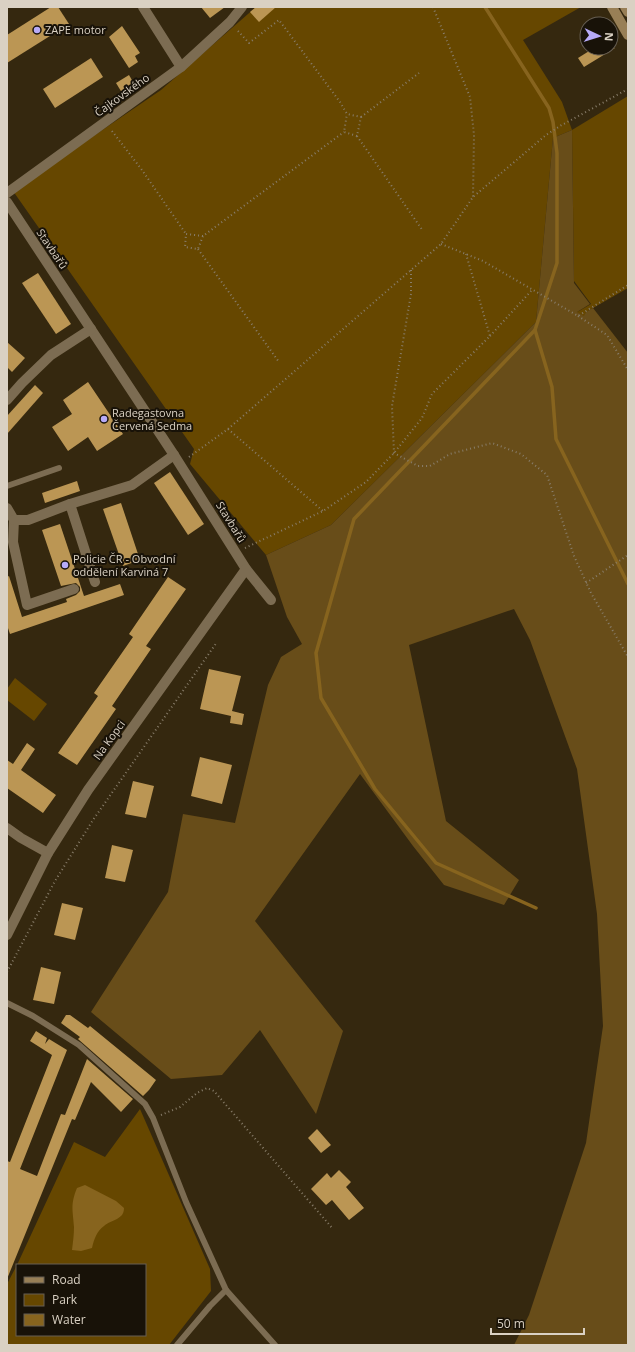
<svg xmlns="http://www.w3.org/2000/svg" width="635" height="1352" font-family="'Open Sans',sans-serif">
  <rect width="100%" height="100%" fill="#35280f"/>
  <g fill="#664700">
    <polygon points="256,7 581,7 523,40 562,102 572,130 553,138 536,322 331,525 266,555 190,464 194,449 13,191 161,90"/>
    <polygon points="628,96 628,288 586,312 585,317 576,312 579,311 591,304 574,281 572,130"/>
    <polygon points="15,678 47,704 34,721 7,700 7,689"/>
    <polygon points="140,1109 210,1269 211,1291 169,1345 7,1345 7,1284 17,1265 17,1335 145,1335 145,1265 17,1265 74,1142 105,1157"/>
  </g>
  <polygon fill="#684d19" points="572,130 574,283 590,304 577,312 584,316 586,312 593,308 628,353 628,1345 514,1345 529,1315 586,1143 603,1026 597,914 577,769 530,640 514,609 409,645 446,821 519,880 504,905 444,885 413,846 360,774 255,921 343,1031 316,1114 260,1030 222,1075 171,1079 91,1012 168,892 183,814 235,823 268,685 281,657 302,644 287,617 266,555 331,525 536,322 553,138"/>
  <path fill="#87641e" d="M85,1185L116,1201L124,1208C124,1220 112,1219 104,1226C97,1231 94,1239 92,1248L81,1251L72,1250C73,1242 74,1234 74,1227C73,1210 70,1205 77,1188Z"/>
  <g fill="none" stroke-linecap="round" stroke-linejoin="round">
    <g stroke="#87641e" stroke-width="3.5">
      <polyline points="485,7 549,108 553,122 557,153 557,263 535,330 354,519 316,653 321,698 375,789 436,863 536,908"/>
      <polyline points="535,330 552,387 556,439 628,584"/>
    </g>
  </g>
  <g fill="#bb9654">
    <polygon points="51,7 58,7 69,24 7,63 7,35"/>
    <polygon points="201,7 225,7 210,18"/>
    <polygon points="256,7 276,7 259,22 250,12"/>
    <polygon points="122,26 140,53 135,56 138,62 129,68 109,37"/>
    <polygon points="594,48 615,48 584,67 578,58"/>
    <polygon points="91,58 103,77 55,108 43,89"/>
    <polygon points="129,75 136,87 124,96 116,83"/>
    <polygon points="38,273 71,324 56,334 22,283"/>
    <polygon points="7,342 25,358 12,372 7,367"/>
    <polygon points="88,382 123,434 97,451 88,437 68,451 52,427 72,414 63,400"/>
    <polygon points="35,385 43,393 7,434 7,416"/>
    <polygon points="170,472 204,524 188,535 154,483"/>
    <polygon points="77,481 80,491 45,503 42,493"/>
    <polygon points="121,503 140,560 123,566 103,509"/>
    <polygon points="60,524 84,596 120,584 124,595 10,634 7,625 7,577 9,576 22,617 67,602 66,599 76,595 80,591 80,587 76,583 61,586 42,530"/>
    <polygon points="168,577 186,589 146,646 151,649 112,706 116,709 77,765 58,753 98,696 94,693 133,637 129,634"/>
    <polygon points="209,669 241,676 232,711 244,714 242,725 230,723 231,716 200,709"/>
    <polygon points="27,743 35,749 21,770 56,795 43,813 7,788 7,760 13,764"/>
    <polygon points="200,757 232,765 222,804 191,796"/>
    <polygon points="133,781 154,786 146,818 125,814"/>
    <polygon points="112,845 133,850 125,882 105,878"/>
    <polygon points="62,903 83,908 75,940 54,935"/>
    <polygon points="41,967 61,972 54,1004 33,1000"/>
    <polygon points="66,1015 70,1015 88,1028 90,1026 156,1080 149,1090 143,1096 78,1039 80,1037 61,1023"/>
    <polygon points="36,1031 47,1038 45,1044 49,1039 67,1050 20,1169 37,1176 61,1114 65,1115 87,1059 133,1099 121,1112 91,1082 75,1120 72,1119 7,1279 7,1161 10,1162 52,1055 30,1041"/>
    <polygon points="317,1129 331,1145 321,1153 308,1138"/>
    <polygon points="339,1170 351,1182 346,1187 364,1208 349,1220 332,1200 326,1205 311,1189 327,1173 331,1178"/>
  </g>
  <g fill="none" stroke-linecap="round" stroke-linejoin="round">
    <g stroke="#887d6a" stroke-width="2" stroke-dasharray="1 3" stroke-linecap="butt">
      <polyline points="433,7 470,97 474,135 473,197"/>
      <polyline points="238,31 249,43 279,20 340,102 347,114 361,117 357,136 344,132 347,114"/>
      <polyline points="361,117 419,73"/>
      <polyline points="112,131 142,170 186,234"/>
      <polyline points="357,136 423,231"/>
      <polyline points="203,236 186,234 185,247 198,249 203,236 344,132"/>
      <polyline points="441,244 483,261 578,316 628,285"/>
      <polyline points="198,249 279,362"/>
      <polyline points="411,270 411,294 392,406 394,453 418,466 430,466 450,454 492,443 521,454 547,475 574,556 591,593 628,657"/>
      <polyline points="578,316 607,335 628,370 628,417"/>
      <polyline points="490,336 532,290"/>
      <polyline points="228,429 323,511"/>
      <polyline points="189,457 228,429 441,244 473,197 546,135 560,126 628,89"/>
      <polyline points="245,548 323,511 366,482 394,453 422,418 432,394 490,336 466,254"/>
      <polyline points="586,583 628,555"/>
      <polyline points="7,972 55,881 93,820 217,642"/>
      <polyline points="161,1115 180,1107 197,1093 207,1088 214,1091 333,1229"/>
    </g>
    <g stroke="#7c6c52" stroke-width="6">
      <polyline points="7,486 59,468"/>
      <polyline points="7,1003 33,1016 79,1045 145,1104 153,1118 186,1202 226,1290 210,1306 177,1345"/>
      <polyline points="226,1290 275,1345"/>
    </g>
    <g stroke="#7c6c52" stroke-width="10">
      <polyline points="143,7 181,67"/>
      <polyline points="7,193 181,67 230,22 242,7"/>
      <polyline points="7,202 174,455 246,569 271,600"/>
      <polyline points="7,400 22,383 51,355 91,329"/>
      <polyline points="70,504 95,582"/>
      <polyline points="7,508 14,520 13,542 27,605 74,589"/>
      <polyline points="14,520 28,520 70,504 132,485 174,455"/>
      <polyline points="7,828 21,838 48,853"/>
      <polyline points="7,935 48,853 88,790 246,569"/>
    </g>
    <g stroke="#987f56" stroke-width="10">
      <polyline points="612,7 628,35"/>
      <polyline points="625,7 628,12"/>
    </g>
  </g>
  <g fill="#b7abf8" stroke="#181208" stroke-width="1.5">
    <circle cx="37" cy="30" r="4"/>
    <circle cx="104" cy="419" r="4"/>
    <circle cx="65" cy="565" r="4"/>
  </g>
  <g text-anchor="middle" stroke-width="4" stroke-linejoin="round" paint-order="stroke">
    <g font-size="11" fill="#dad1c3" stroke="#181208" text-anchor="start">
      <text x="45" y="34">ZAPE motor</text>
      <text x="112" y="417">Radegastovna<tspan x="112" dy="13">Červená Sedma</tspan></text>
      <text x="73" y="563">Policie ČR - Obvodní<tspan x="73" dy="13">oddělení Karviná 7</tspan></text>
    </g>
    <g font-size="11" fill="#dad1c3" stroke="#181208">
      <text transform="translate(122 95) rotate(-36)" y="4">Čajkovského</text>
      <text transform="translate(52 249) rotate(56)" y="4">Stavbařů</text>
      <text transform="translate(231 522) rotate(58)" y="4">Stavbařů</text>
      <text transform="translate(109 740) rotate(-54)" y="4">Na Kopci</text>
    </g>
  </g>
  <rect width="635" height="1352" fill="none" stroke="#dad1c3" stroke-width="16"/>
  <rect x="16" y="1264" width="130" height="72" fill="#181208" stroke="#665e53"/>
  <rect x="24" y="1277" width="20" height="6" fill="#987f56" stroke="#665e53"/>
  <text x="52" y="1284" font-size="12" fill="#dad1c3">Road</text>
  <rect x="24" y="1294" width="20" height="12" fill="#664700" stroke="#665e53"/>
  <text x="52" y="1304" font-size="12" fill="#dad1c3">Park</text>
  <rect x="24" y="1314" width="20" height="12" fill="#87641e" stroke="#665e53"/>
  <text x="52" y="1324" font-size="12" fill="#dad1c3">Water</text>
  <g transform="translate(599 36) rotate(94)"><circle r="19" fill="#181208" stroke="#665e53"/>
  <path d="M0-3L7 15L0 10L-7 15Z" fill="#b7abf8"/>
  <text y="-6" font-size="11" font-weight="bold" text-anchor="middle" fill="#dad1c3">N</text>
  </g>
  <path d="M491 1328v6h93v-6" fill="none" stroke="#dad1c3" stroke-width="2"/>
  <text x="497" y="1328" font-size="12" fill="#dad1c3" stroke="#181208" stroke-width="3" paint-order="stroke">50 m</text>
</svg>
